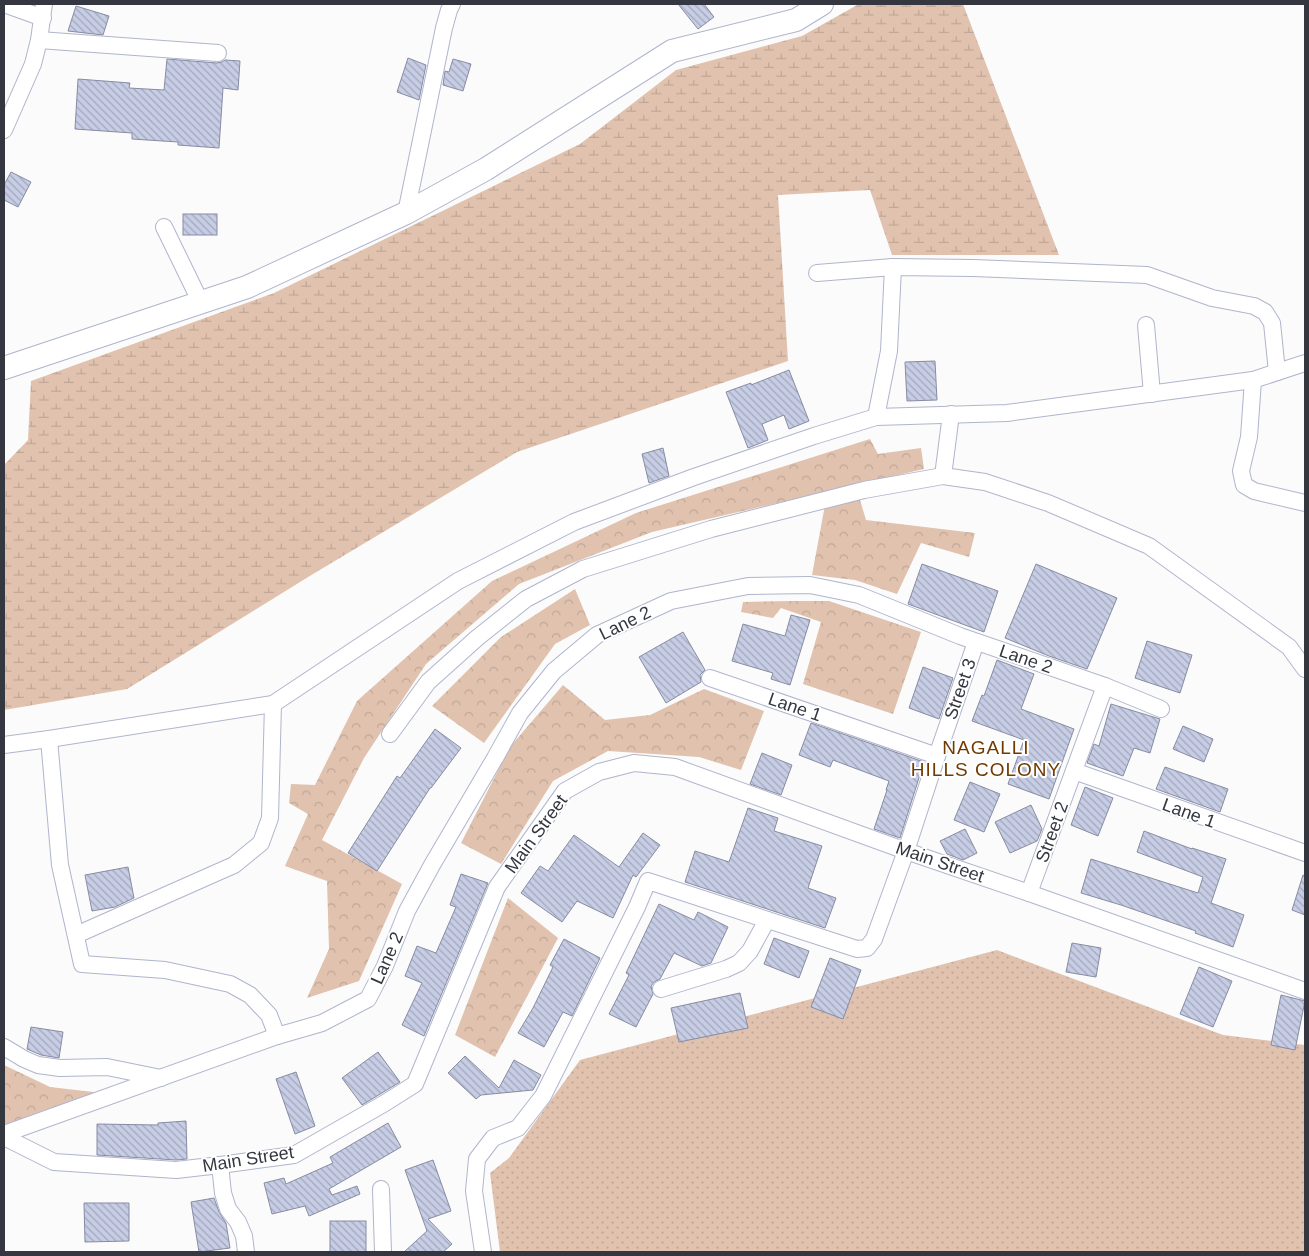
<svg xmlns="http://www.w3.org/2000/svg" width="1309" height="1256" font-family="Arial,sans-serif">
  <defs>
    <pattern id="grass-dots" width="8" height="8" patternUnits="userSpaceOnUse" patternTransform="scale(1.25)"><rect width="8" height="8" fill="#e0c2ae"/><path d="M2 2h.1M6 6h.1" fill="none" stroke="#c1a797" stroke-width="1.8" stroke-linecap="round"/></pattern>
    <pattern id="forest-crowns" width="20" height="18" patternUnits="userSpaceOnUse" patternTransform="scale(1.25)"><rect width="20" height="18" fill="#e0c2ae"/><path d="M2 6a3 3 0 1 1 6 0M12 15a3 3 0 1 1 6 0" fill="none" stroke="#c1a797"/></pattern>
    <pattern id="wetland-marsh" width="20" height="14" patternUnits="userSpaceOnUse" patternTransform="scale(1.25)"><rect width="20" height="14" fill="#e0c2ae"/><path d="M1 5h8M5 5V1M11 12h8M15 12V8" fill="none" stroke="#c1a797"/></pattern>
    <pattern id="building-back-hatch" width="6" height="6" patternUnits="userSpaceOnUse" patternTransform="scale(1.25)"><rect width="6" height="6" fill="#c7cde5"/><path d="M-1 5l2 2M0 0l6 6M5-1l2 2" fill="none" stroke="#a2a7bb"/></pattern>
  </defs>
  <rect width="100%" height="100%" fill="#fbfbfb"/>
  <polygon fill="url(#grass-dots)" points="997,950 1223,1035 1305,1045 1305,1252 500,1252 490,1173 509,1158 580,1060"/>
  <g fill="url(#forest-crowns)">
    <polygon points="870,439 878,454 921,448 924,469 652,532 519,584 426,664 364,758 322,840 402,884 359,981 307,998 329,949 327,881 285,866 308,814 289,803 291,784 315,785 357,701 492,581 636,513"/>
    <polygon points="860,500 866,520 975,533 969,557 921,543 897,594 855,580 812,575 825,505"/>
    <polygon points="575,589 590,625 555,644 484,743 432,706 501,637"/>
    <polygon points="792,601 829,601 921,632 893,714 803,684 821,622 781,608 773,618 741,612 743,602"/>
    <polygon points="563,685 605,720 650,715 704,689 764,711 741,770 699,757 608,751 553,781 501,864 461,843 510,747"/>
    <polygon points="508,898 558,938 495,1057 455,1035"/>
    <polygon points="4,1065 50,1087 102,1093 42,1111 4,1125"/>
  </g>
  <polygon fill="url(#wetland-marsh)" points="859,4 963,4 1059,255 892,255 870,190 778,195 788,361 517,452 313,574 127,689 4,710 4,465 28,440 31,381 274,293 580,144 676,70 802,36"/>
  <g fill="url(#building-back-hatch)" stroke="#878ca3">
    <polygon points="678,4 704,4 714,17 698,29"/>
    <polygon points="76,6 109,16 103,35 68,31"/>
    <polygon points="408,58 426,65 419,100 397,92"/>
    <polygon points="167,59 217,63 222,62 225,60 240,61 238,90 223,88 219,148 178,145 178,142 132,139 132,133 75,129 78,79 130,83 129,88 164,90"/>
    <polygon points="453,59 471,64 463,91 443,85 445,71 449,72"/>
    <polygon points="11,172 31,182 18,207 4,200 4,185"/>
    <rect x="183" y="214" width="34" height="21"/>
    <polygon points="935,361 937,400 907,401 905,362"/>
    <polygon points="789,370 809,421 789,429 784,415 762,424 768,440 748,448 726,392 751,383 751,385"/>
    <polygon points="663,448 669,476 649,483 642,454"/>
    <polygon points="922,564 998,591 984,632 908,604"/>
    <polygon points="1036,564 1117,598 1087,669 1049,656 1005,638"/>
    <polygon points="791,615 810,620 790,685 771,679 773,673 732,661 743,624 785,636"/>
    <polygon points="683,632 705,670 700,675 701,682 666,703 639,657"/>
    <polygon points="1147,641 1192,655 1180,693 1135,678"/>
    <polygon points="997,660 1034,674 1021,709 1074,729 1049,799 1008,784 1024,740 972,721 982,695 984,696"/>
    <polygon points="923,667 953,678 939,719 909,708"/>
    <polygon points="1111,704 1160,719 1150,753 1134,748 1123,776 1087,763 1094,744 1099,746"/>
    <polygon points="811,723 924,762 900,838 874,829 887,790 886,790 889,781 833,760 830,767 799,755"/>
    <polygon points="1183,726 1213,739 1204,762 1173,749"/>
    <polygon points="435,729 461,748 431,788 430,788 377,871 348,853 397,776 400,778"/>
    <polygon points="762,753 792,765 781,795 750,784"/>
    <polygon points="1165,767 1228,789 1220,812 1156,789"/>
    <polygon points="970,782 1000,794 984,832 954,820"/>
    <polygon points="1085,787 1113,798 1098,836 1071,825"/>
    <polygon points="1031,805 1042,829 1037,841 1010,853 995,822"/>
    <polygon points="748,808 778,818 774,831 822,846 808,888 836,898 825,928 685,882 695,851 729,862"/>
    <polygon points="965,829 977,853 963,860 947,854 940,841"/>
    <polygon points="1144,831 1192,849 1192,848 1226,859 1211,903 1244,915 1233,947 1195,933 1196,931 1121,905 1081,893 1091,859 1198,893 1203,877 1137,852"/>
    <polygon points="643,833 660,845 636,877 633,875 613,918 577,901 562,922 521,893 540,866 548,871 574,835 619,867"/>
    <polygon points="128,867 134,898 115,907 92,911 85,875"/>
    <polygon points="461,874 488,883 424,1036 402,1025 422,983 405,976 417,946 436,953 456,907 450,905"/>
    <polygon points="1303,875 1305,876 1305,915 1292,910"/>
    <polygon points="659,904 694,920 698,912 728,927 711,963 702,966 674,953 660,979 654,982 651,986 653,994 636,1027 609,1014 629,975 626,973"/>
    <polygon points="774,938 809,951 799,978 764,964"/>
    <polygon points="564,939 600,958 572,1016 563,1012 544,1047 518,1033 533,1008 553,967 550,965"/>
    <polygon points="1072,943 1101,948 1096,977 1066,972"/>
    <polygon points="830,958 861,970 843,1019 811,1007"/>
    <polygon points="1199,967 1232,981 1213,1027 1180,1014"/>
    <polygon points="740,993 748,1028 679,1042 671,1008"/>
    <polygon points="1281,995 1305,1001 1295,1050 1271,1045"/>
    <polygon points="31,1027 63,1032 59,1058 41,1055 27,1049"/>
    <polygon points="378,1052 400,1082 362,1105 342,1078"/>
    <polygon points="465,1056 499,1088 514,1060 541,1075 533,1090 481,1095 476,1099 448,1073"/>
    <polygon points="296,1072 315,1126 295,1134 276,1079"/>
    <polygon points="186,1121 187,1159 176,1160 97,1155 97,1124 158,1125 158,1123"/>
    <polygon points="388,1123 401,1147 329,1189 332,1195 357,1186 360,1194 309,1216 305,1206 272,1214 264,1183 284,1178 286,1184 333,1163 330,1157"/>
    <polygon points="433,1160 451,1211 428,1219 452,1244 443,1252 404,1252 427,1231 405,1170"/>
    <polygon points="214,1198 219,1212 226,1223 230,1248 199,1252 191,1202"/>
    <polygon points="84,1203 129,1203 129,1241 85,1242"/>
    <rect x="330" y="1221" width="36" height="31"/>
  </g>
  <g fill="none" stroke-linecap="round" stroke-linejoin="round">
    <defs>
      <g id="street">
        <polyline points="4,4 43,18"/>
        <polyline points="39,40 218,53"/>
        <polyline points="4,130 33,64 39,40 44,4"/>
        <polyline points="406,213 444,28 449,10 452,4"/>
        <polyline points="164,227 201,303"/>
        <polyline points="817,273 893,267"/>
        <polyline points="1146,325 1152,394"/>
        <polyline points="1253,380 1249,437 1241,471 1244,485 1254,491 1305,503"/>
        <polyline points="876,417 889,351 893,267 973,268 1147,275 1212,298 1254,306 1265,312 1272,323 1277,372"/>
        <polyline points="943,476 951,414"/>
        <polyline points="710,678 937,756"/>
        <polyline points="390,734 428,682 477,638 526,599 583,569 711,529 864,490 943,476 985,482 1048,503 1149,546 1289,647 1305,669"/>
        <polyline points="49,739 60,865 82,964 165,970 230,984 250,995 269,1015 277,1036"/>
        <polyline points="4,745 49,739 273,704 458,581 574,522 694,477 814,436 876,417 1007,413 1253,380 1305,363"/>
        <polyline points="1074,771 1305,853"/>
        <polyline points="1029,893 1105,686"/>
        <polyline points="76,935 234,865 261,843 270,818 273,704"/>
        <polyline points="661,989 726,969 739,963 750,951 767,920"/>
        <polyline points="4,1047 24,1059 38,1065 60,1068 107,1067 161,1078"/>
        <polyline points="4,1134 277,1036 322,1023 368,999 385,966 407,911 432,865 495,758 520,713 554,671 597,635 671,601 748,586 810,585 859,595 960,636 1105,686 1161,709"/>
        <polyline points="4,1137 54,1162 176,1170 220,1165 294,1155 385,1103 415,1084 497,887 565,791 599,772 634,763 675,767 906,851 1029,893 1305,991"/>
        <polyline points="220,1165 223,1193 228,1209 238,1222 244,1236 246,1252"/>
        <polyline points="381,1189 383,1252"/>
        <polyline points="483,1252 474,1191 477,1159 493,1138 518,1128 543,1096 637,907 648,881 857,949 867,948 874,939 906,851 937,756 976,642"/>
      </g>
      <polyline id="secondary" points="4,368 247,287 406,213 486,169 672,51 796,20 822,4"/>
    </defs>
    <use href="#street" stroke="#afb5cc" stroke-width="18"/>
    <use href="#secondary" stroke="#afb5cc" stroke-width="24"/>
    <use href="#street" stroke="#fff" stroke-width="16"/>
    <use href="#secondary" stroke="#fff" stroke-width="22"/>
  </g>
  <g text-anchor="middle" stroke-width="4" stroke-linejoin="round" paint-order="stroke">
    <g font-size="18" fill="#343740" stroke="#fff">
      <text transform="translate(625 623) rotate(-26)" y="6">Lane 2</text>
      <text transform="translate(1026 659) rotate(19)" y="6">Lane 2</text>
      <text transform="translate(960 689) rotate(-71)" y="6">Street 3</text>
      <text transform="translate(795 707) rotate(19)" y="6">Lane 1</text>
      <text transform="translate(1189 813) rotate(20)" y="6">Lane 1</text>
      <text transform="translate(1052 832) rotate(-70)" y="6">Street 2</text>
      <text transform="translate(536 834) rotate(-54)" y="6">Main Street</text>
      <text transform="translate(940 862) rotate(19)" y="6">Main Street</text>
      <text transform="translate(387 958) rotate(-66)" y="6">Lane 2</text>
      <text transform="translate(248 1159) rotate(-9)" y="6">Main Street</text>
    </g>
    <g font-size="19" letter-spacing="1" fill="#723a00" stroke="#fff">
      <text x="986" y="754">NAGALLI<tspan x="986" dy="22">HILLS COLONY</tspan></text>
    </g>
  </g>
  <rect width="1309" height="1256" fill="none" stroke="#343740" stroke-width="10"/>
</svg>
